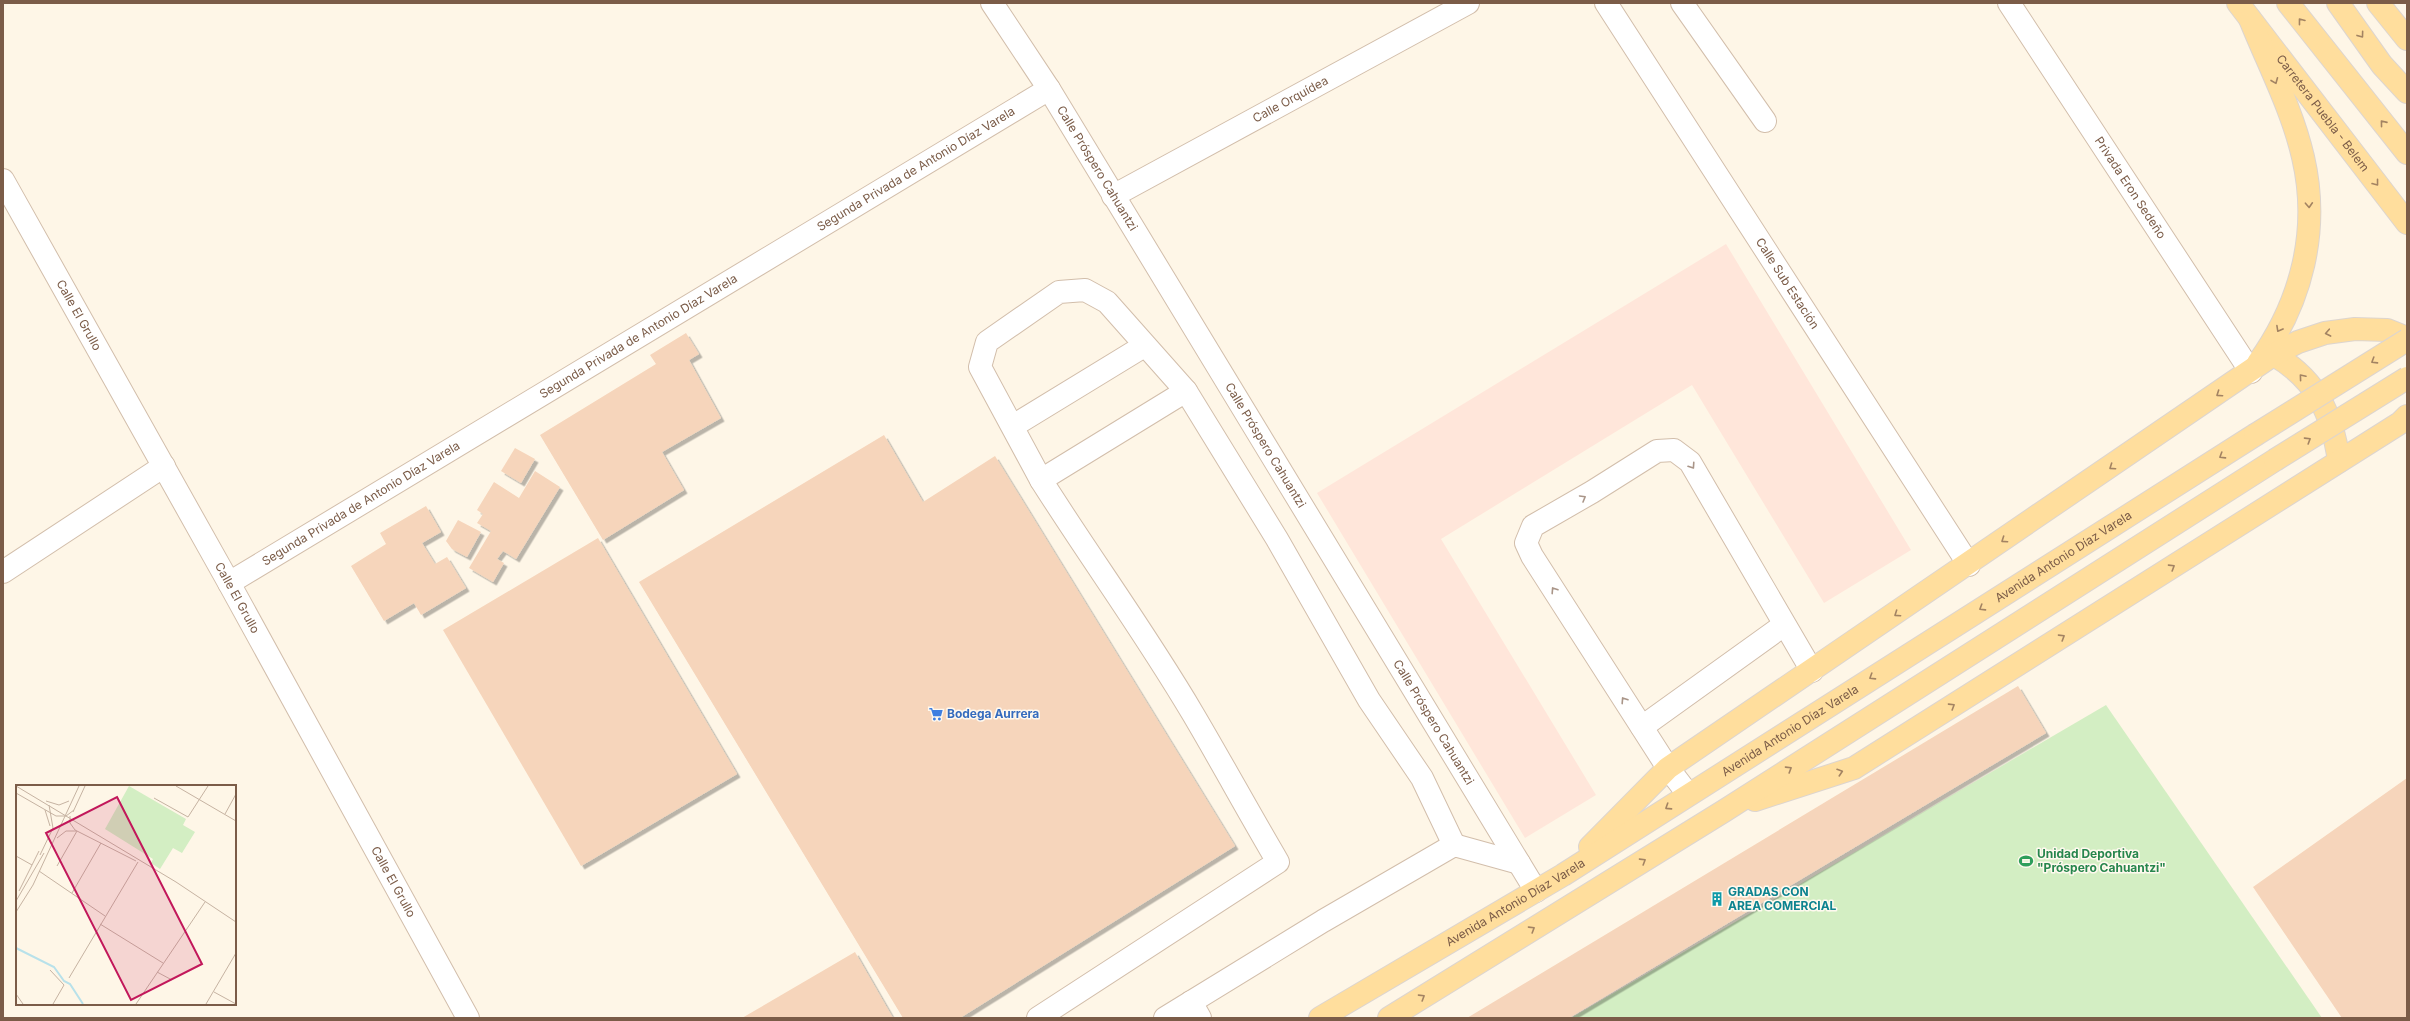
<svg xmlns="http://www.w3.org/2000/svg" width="2410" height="1021" font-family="Inter,sans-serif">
  <defs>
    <filter id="shadow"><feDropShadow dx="3.5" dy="3.5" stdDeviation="0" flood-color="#0004"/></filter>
  </defs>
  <rect width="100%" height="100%" fill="#fef6e7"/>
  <polygon fill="#ffe6da" points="1726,244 1911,550 1824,603 1692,385 1441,539 1596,795 1525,838 1317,493"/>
  <polygon fill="#d3eec3" points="2106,705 2322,1018 1571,1018"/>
  <g fill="#f6d5bb" filter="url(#shadow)">
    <polygon points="686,333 699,354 689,360 721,418 662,452 684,490 603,540 540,435 656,364 650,355"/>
    <polygon points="884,435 923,502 995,456 1235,846 960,1018 903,1018 639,582"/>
    <polygon points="515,448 535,459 521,483 501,471"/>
    <polygon points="535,471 560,487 516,559 503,551 497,559 504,563 493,582 469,568 491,531 477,523 483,514 477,510 494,482 519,498"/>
    <polygon points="426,506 441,532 422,543 435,564 447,557 466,588 421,615 414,603 384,621 351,566 386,544 380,533"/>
    <polygon points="458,520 481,532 467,557 452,549 446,541"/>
    <polygon points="598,538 737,774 581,866 443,630"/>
    <polygon points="2018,686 2046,733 1569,1018 1467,1018"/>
    <polygon points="2407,778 2407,1018 2342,1018 2253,887"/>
    <polygon points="855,952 893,1018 742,1018"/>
  </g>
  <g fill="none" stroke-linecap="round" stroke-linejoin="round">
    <defs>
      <g id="minor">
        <path id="s1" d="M992,3L1049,89L1536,891"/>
        <path id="s2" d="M1606,3L1969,565"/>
        <polyline points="1682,3 1765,121"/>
        <path id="s3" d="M2009,3L2251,372"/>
        <path id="s4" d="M3,180L229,583L468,1018"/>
        <path id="s5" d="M1113,196L1468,3"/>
        <polyline points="1013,426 1144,346"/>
        <polyline points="1041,480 980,367 987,342 1059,292 1085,290 1107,302 1186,391"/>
        <polyline points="3,572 164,466"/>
        <path id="s6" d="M229,583L1049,89"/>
        <polyline points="1642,727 1784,625"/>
        <polyline points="1688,794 1668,768 1532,556 1526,543 1533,526 1592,492 1657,451 1674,450 1690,462 1812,671"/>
        <polyline points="1191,1002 1200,1018"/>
        <path d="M1038,1018L1278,862C1249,813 1222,763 1193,714C1146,634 1091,559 1041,480L1186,391L1277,539L1369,700L1422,778L1454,845"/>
        <polyline points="1165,1018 1323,921 1454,845 1519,863"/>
      </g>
      <g id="major">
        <path id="s7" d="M2238,3L2407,223"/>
        <polyline points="2288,3 2407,153"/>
        <polyline points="2338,3 2382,65 2407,92"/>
        <polyline points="2378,3 2407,39"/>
        <path d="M2250,19C2268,64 2292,109 2303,157C2320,230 2302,302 2258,363"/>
        <path d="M2274,355C2317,380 2332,414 2339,461"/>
        <polyline points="1755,800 1854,768 2400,423 2407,416"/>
        <polyline points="1590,847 1668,768 2273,355 2298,342 2325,333 2355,329 2387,330 2407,338"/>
        <path id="s8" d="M1320,1018L1563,875L2255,435"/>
        <polyline points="1389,1018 1724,811 2275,460"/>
      </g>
    </defs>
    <use href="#minor" stroke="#d2beab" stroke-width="24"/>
    <use href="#major" stroke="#ddd5cf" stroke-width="24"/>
    <use href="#minor" stroke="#fff" stroke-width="22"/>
    <use href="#major" stroke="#ffde9d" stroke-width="22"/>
    <defs>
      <g id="major-bridge">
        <polyline points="2255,435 2407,340"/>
        <polyline points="2275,460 2407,378"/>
      </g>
    </defs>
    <use href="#major-bridge" stroke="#ddd5cf" stroke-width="24" stroke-linecap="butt"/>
    <use href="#major-bridge" stroke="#ffde9d" stroke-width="22"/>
  </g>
  <defs><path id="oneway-chevron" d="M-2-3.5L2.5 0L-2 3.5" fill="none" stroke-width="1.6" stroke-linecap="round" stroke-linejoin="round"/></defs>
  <g stroke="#a38362">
    <use href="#oneway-chevron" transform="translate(2301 21) rotate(-128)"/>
    <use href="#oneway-chevron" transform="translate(2361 35) rotate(54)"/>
    <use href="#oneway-chevron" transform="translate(2275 81) rotate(68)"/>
    <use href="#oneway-chevron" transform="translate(2383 123) rotate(-129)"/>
    <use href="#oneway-chevron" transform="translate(2376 183) rotate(52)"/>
    <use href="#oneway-chevron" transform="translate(2309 205) rotate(87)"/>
    <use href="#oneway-chevron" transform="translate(2279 329) rotate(119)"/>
    <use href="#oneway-chevron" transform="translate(2328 333) rotate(169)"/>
    <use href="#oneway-chevron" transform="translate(2374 361) rotate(148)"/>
    <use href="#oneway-chevron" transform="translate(2302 377) rotate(-130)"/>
    <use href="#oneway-chevron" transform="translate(2219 394) rotate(146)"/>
    <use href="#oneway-chevron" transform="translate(2308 440) rotate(-32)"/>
    <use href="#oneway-chevron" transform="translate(2222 456) rotate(148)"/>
    <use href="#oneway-chevron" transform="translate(2112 467) rotate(146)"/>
    <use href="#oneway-chevron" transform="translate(2004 540) rotate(146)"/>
    <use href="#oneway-chevron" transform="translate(2172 567) rotate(-32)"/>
    <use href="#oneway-chevron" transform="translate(1982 608) rotate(148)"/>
    <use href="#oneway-chevron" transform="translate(1897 614) rotate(146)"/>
    <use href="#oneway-chevron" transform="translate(2062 637) rotate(-32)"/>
    <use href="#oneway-chevron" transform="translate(1872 677) rotate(148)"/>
    <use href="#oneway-chevron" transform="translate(1952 706) rotate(-32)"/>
    <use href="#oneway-chevron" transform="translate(1789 769) rotate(-32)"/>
    <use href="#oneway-chevron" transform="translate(1840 772) rotate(-18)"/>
    <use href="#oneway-chevron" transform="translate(1668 807) rotate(147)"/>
    <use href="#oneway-chevron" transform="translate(1643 861) rotate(-32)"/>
    <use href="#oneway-chevron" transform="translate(1532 929) rotate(-32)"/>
    <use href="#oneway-chevron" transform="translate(1422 997) rotate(-32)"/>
  </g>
  <g stroke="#a99588">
    <use href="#oneway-chevron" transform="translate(1692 466) rotate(56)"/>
    <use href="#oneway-chevron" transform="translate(1583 498) rotate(-30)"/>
    <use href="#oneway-chevron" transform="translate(1554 590) rotate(-123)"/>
    <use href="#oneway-chevron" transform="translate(1624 700) rotate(-123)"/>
  </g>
  <defs>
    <symbol id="supermarket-bare" viewBox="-9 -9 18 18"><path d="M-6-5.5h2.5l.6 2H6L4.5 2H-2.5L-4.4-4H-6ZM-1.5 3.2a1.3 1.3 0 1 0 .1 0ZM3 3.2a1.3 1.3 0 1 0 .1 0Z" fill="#3f7fe0" stroke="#fff9ef" stroke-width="2.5" paint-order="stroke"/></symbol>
    <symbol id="stadium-bare" viewBox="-9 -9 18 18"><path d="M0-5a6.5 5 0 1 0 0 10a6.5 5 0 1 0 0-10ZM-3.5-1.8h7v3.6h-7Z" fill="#2e9e5b" stroke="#fff9ef" stroke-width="2.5" paint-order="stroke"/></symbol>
    <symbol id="building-bare" viewBox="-9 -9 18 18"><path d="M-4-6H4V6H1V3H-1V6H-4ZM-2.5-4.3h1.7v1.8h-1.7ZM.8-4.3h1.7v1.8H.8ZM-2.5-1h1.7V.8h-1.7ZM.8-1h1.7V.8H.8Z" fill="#0f9aa8" stroke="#fff9ef" stroke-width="2.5" paint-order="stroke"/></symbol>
  </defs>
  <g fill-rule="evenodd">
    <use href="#supermarket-bare" x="926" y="704" width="20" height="20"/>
    <use href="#stadium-bare" x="2016" y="851" width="20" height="20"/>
    <use href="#building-bare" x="1707" y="889" width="20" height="20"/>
  </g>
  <g text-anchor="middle" stroke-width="3" stroke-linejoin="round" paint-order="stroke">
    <g font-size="12" fill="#7b5c48" stroke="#fff9ef">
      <text dy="4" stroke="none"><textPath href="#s5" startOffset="202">Calle Orquídea</textPath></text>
      <text dy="4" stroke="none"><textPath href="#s7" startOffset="139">Carretera Puebla - Belem</textPath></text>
      <text dy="4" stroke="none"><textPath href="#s6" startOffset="802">Segunda Privada de Antonio Díaz Varela</textPath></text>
      <text dy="4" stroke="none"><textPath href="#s1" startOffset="196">Calle Próspero Cahuantzi</textPath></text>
      <text dy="4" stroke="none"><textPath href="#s3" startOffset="221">Privada Eron Sedeño</textPath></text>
      <text dy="4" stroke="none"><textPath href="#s2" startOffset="334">Calle Sub Estación</textPath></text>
      <text dy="4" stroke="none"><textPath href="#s4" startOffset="155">Calle El Grullo</textPath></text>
      <text dy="4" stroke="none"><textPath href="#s6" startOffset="478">Segunda Privada de Antonio Díaz Varela</textPath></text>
      <text dy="4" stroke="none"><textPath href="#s1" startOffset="520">Calle Próspero Cahuantzi</textPath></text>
      <text dy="4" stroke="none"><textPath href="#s6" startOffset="154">Segunda Privada de Antonio Díaz Varela</textPath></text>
      <text dy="4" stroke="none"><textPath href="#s8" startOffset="875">Avenida Antonio Díaz Varela</textPath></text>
      <text dy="4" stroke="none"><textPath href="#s4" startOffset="479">Calle El Grullo</textPath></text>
      <text dy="4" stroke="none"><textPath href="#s1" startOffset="844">Calle Próspero Cahuantzi</textPath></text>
      <text dy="4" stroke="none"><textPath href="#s8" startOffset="551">Avenida Antonio Díaz Varela</textPath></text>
      <text dy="4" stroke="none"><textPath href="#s4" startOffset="803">Calle El Grullo</textPath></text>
      <text dy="4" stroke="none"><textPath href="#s8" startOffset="227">Avenida Antonio Díaz Varela</textPath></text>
    </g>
    <g font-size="12" font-weight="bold" fill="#366cbe" stroke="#fff9ef" text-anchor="start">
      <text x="947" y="718">Bodega Aurrera</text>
    </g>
    <g font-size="12" font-weight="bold" fill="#27864d" stroke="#fff9ef" text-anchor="start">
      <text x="2037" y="858">Unidad Deportiva<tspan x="2037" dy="14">"Próspero Cahuantzi"</tspan></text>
    </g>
    <g font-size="12" font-weight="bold" fill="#0d838f" stroke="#fff9ef" text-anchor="start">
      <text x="1728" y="896">GRADAS CON<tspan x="1728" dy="14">AREA COMERCIAL</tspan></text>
    </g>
  </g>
  <g transform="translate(16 785)">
    <rect width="220" height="220" fill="#fef6e7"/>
    <path d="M113,1L170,34L167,40L179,47L166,68L157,63L144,84L135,78L137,74L89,44Z" fill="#d3eec3"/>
    <path fill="none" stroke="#b8e1ea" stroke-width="2" d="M0,163L38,182L48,196L54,199L67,219"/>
    <path fill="none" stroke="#c6b3a2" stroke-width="1" d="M0,1L160,97L220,137M160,1L220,36M0,8L40,31H50L58,25M138,13L172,32L192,1M30,16L43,20L53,16M29,25L34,41M57,27L69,1M209,29L220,9M54,31V38L59,45L120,76M41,53L50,46H60M24,70L37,43L33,20M0,71L16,80M41,81L61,46M23,86L89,131M3,106L23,66M56,108L85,58M0,116L28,68M0,127L17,100L63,1M84,139L147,178M34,185L48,200L37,219M141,187L156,195M53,193L122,77M198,207L220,219M0,209L7,219M120,219L189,117M190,219L220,168"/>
    <path fill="#c2185b" fill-opacity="0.15" stroke="#c2185b" stroke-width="2" d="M101,12L186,179L115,215L30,48Z"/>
    <rect width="220" height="220" fill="none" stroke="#7b5c48" stroke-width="2"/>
  </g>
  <rect width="2410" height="1021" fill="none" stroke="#7b5c48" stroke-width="8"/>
</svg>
